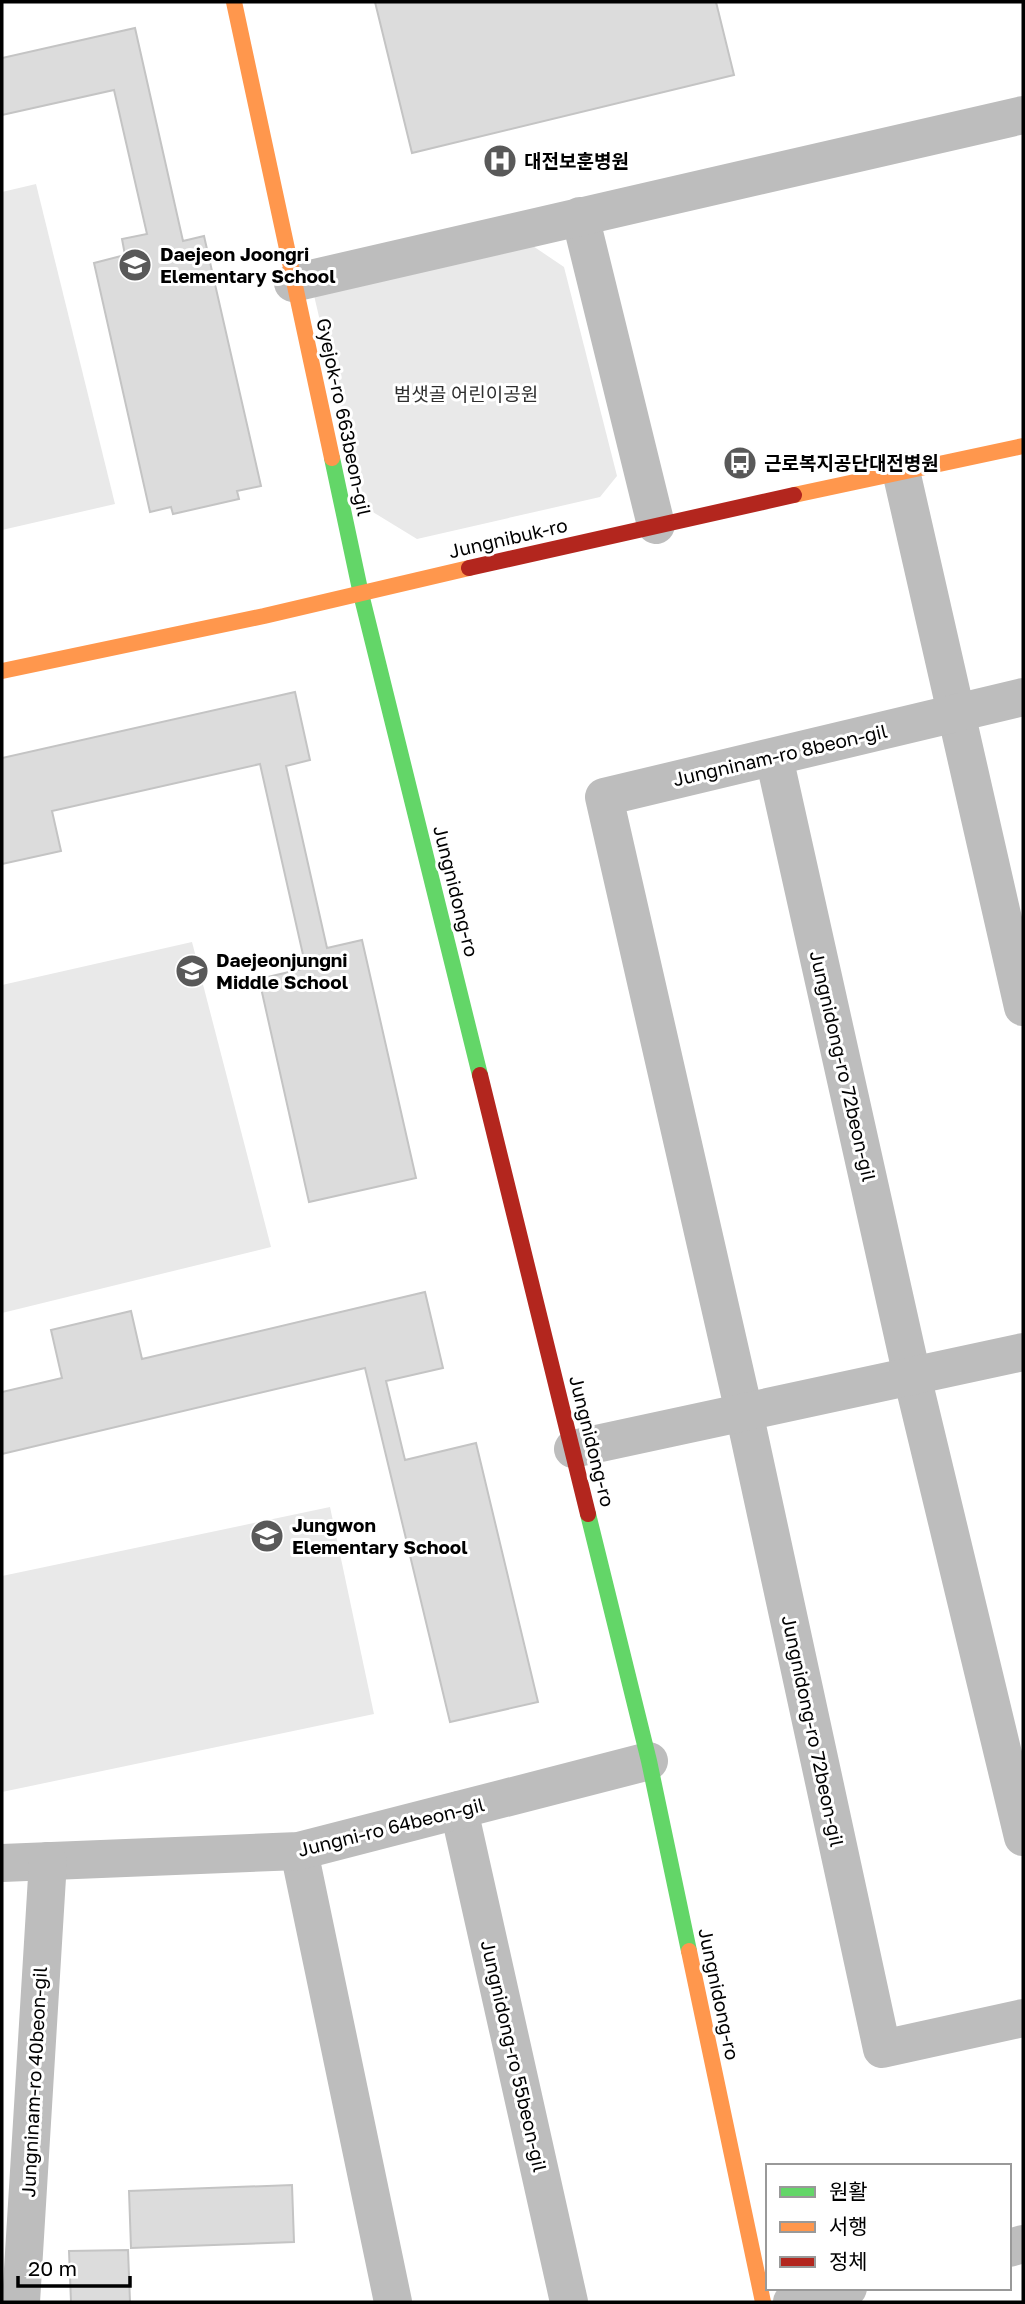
<svg xmlns="http://www.w3.org/2000/svg" width="1025" height="2304" font-family="'Golos Text','Noto Sans KR',sans-serif">
  <rect width="100%" height="100%" fill="#fff"/>
  <g fill="#e9e9e9">
    <polygon points="36,184 115,504 2,530 2,192"/>
    <polygon points="527,242 564,267 617,476 600,497 417,539 363,506 313,291"/>
    <polygon points="192,942 271,1247 2,1313 2,985"/>
    <polygon points="330,1507 374,1714 2,1792 2,1576"/>
  </g>
  <g fill="#dcdcdc" stroke="#c4c4c4" stroke-width="2">
    <polygon points="375,2 716,2 734,75 412,153"/>
    <polygon points="135,28 183,241 204,236 261,486 237,491 239,499 173,514 171,507 150,512 94,263 125,255 122,239 147,234 114,90 2,115 2,58"/>
    <polygon points="295,692 310,760 286,766 327,948 362,940 416,1178 309,1202 259,979 306,968 260,764 52,811 61,851 2,864 2,758"/>
    <polygon points="425,1292 443,1368 386,1381 405,1460 476,1443 538,1702 450,1722 365,1368 2,1454 2,1392 62,1378 51,1330 131,1311 142,1359"/>
    <polygon points="292,2185 294,2242 131,2248 129,2191"/>
    <polygon points="128,2250 130,2302 71,2302 69,2251"/>
  </g>
  <g fill="none" stroke-linecap="round" stroke-linejoin="round">
    <g stroke="#bdbdbd" stroke-width="38">
      <polyline points="580,216 656,525"/>
      <polyline points="293,283 1023,115"/>
      <polyline points="901,471 1023,1007"/>
      <polyline points="1023,697 604,797 744,1412 882,2049 1023,2018"/>
      <polyline points="774,757 912,1376 1023,1837"/>
      <polyline points="573,1449 1023,1352"/>
      <polyline points="459,1810 569,2302"/>
      <polyline points="299,1851 393,2302"/>
      <polyline points="2,1863 299,1851 649,1761"/>
      <polyline points="1009,2248 1023,2244"/>
      <polyline points="21,2302 48,1861"/>
      <polyline points="792,2302 848,2288"/>
    </g>
    <g stroke="#63d668" stroke-width="16">
      <polyline points="332,458 361,594 480,1075"/>
      <polyline points="588,1514 649,1761 689,1951"/>
    </g>
    <g stroke="#ff974d" stroke-width="16">
      <polyline points="234,2 332,458"/>
      <polyline points="794,495 1023,446"/>
      <polyline points="2,671 264,616 469,568"/>
      <polyline points="689,1951 763,2302"/>
    </g>
    <g stroke="#b3261e" stroke-width="16">
      <polyline points="469,568 794,495"/>
      <polyline points="480,1075 588,1514"/>
    </g>
  </g>
  <defs>
    <symbol id="hospital-disc" viewBox="-11 -11 22 22"><circle r="9.5" fill="#595959" stroke="#fff"/><path d="M-5-5h3v3.5h4V-5h3V5h-3V1.5h-4V5h-3Z" fill="#fff"/></symbol>
    <symbol id="school-disc" viewBox="-11 -11 22 22"><circle r="9.5" fill="#595959" stroke="#fff"/><path d="M0-5L7-2L0 1L-7-2ZM-4 1L0 2.5L4 1V4Q0 6-4 4Z" fill="#fff"/></symbol>
    <symbol id="bus-disc" viewBox="-11 -11 22 22"><circle r="9.5" fill="#595959" stroke="#fff"/><path d="M-5-6H5V4H4V6H2V4H-2V6H-4V4H-5ZM-3.5-4V0h7V-4ZM-3.5 1.2v1.5H-2V1.2ZM2 1.2v1.5H3.5V1.2Z" fill="#fff"/></symbol>
  </defs>
  <g fill-rule="evenodd">
    <use href="#hospital-disc" x="481" y="142" width="38" height="38"/>
    <use href="#school-disc" x="116" y="246" width="38" height="38"/>
    <use href="#bus-disc" x="721" y="444" width="38" height="38"/>
    <use href="#school-disc" x="173" y="952" width="38" height="38"/>
    <use href="#school-disc" x="248" y="1517" width="38" height="38"/>
  </g>
  <g text-anchor="middle" stroke-width="6" stroke-linejoin="round" paint-order="stroke">
    <g font-size="19" font-weight="bold" fill="#000" stroke="#fff" text-anchor="start">
      <text x="524" y="168">대전보훈병원</text>
      <text x="160" y="261">Daejeon Joongri<tspan x="160" dy="22">Elementary School</tspan></text>
      <text x="764" y="470">근로복지공단대전병원</text>
      <text x="216" y="967">Daejeonjungni<tspan x="216" dy="22">Middle School</tspan></text>
      <text x="292" y="1532">Jungwon<tspan x="292" dy="22">Elementary School</tspan></text>
    </g>
    <g font-size="19" fill="#2e2e2e" stroke="#fff">
      <text x="466" y="401">범샛골 어린이공원</text>
    </g>
    <g font-size="19" fill="#000" stroke="#fff">
      <text transform="translate(344 417) rotate(78)" y="7">Gyejok-ro 663beon-gil</text>
      <text transform="translate(508 538) rotate(-13)" y="7">Jungnibuk-ro</text>
      <text transform="translate(780 755) rotate(-13)" y="7">Jungninam-ro 8beon-gil</text>
      <text transform="translate(456 891) rotate(76)" y="7">Jungnidong-ro</text>
      <text transform="translate(843 1066) rotate(77)" y="7">Jungnidong-ro 72beon-gil</text>
      <text transform="translate(592 1441) rotate(76)" y="7">Jungnidong-ro</text>
      <text transform="translate(813 1731) rotate(78)" y="7">Jungnidong-ro 72beon-gil</text>
      <text transform="translate(391 1827) rotate(-14)" y="7">Jungni-ro 64beon-gil</text>
      <text transform="translate(719 1994) rotate(78)" y="7">Jungnidong-ro</text>
      <text transform="translate(514 2056) rotate(77)" y="7">Jungnidong-ro 55beon-gil</text>
      <text transform="translate(34 2082) rotate(-87)" y="7">Jungninam-ro 40beon-gil</text>
    </g>
  </g>
  <rect width="1025" height="2304" fill="none" stroke="#000000" stroke-width="7"/>
  <rect x="766" y="2164" width="245" height="126" fill="#ffffff" stroke="#999999" stroke-width="2"/>
  <rect x="780" y="2187" width="35" height="10" fill="#63d668" stroke="#999999" stroke-width="2"/>
  <text x="829" y="2199" font-size="21" fill="#000000">원활</text>
  <rect x="780" y="2222" width="35" height="10" fill="#ff974d" stroke="#999999" stroke-width="2"/>
  <text x="829" y="2234" font-size="21" fill="#000000">서행</text>
  <rect x="780" y="2257" width="35" height="10" fill="#b3261e" stroke="#999999" stroke-width="2"/>
  <text x="829" y="2269" font-size="21" fill="#000000">정체</text>
  <path d="M18 2276v10h112v-10" fill="none" stroke="#000000" stroke-width="3.5"/>
  <text x="28" y="2276" font-size="21" fill="#000000" stroke="#ffffff" stroke-width="5" paint-order="stroke">20 m</text>
</svg>
